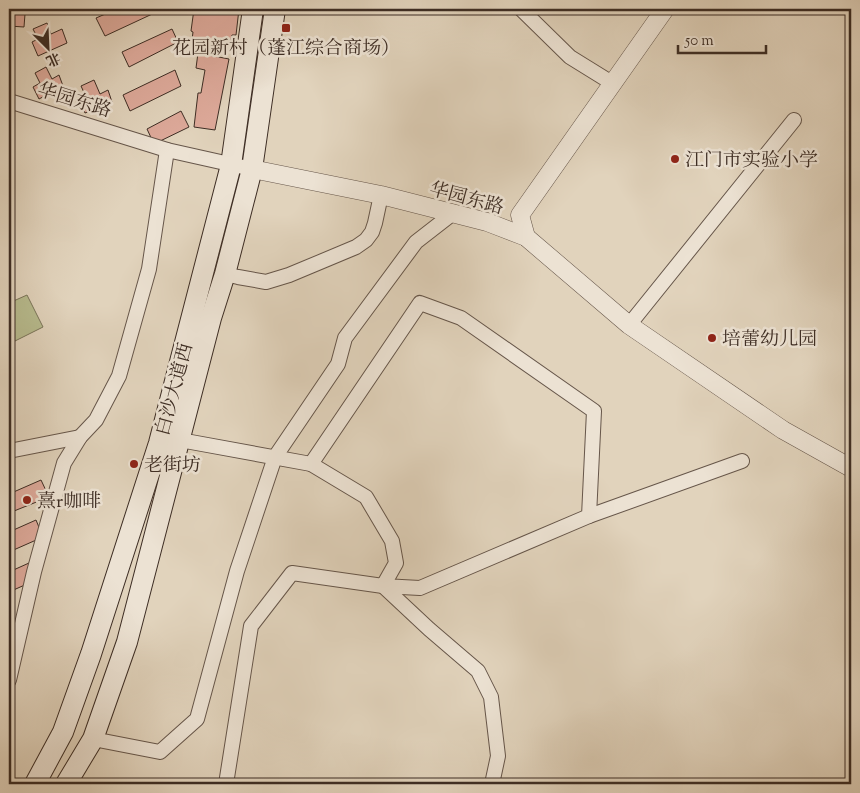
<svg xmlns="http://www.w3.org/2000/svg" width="860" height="793" font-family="'Sorts Mill Goudy','Noto Serif SC',serif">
  <rect width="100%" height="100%" fill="#e1d3bc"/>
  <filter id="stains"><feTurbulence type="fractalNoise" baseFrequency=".004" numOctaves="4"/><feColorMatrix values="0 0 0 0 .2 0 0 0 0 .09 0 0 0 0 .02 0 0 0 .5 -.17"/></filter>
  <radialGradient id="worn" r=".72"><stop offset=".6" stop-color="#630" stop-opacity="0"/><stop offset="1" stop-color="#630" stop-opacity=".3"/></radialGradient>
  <polygon fill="#b7bb8e" stroke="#7a7459" points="27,295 43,327 9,344 9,303"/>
  <g fill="#dda99a" stroke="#3d2d24">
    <polygon points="117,9 163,9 105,36 96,18"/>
    <polygon points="194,9 239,9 236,35 232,35 230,44 192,40 193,32 191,31"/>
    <polygon points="9,11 10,13 25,14 24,27 9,26"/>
    <polygon points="47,23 51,34 62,29 67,43 38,56 32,42 38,39 33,29"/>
    <polygon points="172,29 178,42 129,67 122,52"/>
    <polygon points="198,53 229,59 215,130 194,127 198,93 201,93 205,70 196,68"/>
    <polygon points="46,67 52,79 59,75 63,86 39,99 33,87 40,83 35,73"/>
    <polygon points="175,70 181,86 130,111 123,95"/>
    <polygon points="94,80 100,94 108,90 112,102 85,113 80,102 87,99 81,86"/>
    <polygon points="181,111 189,127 154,144 147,129"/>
    <polygon points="41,480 49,497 9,513 9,494"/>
    <polygon points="36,520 43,537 9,552 9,532"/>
    <polygon points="29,563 36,580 9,592 9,572"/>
  </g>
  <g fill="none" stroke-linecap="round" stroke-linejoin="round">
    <defs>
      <g id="minor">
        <polyline points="521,9 570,57 612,83"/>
        <polyline points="9,101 167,150 252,169"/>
        <polyline points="225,274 238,277 266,282 289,275 356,247 366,240 372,232 375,223 381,195"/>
        <polyline points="629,325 794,120"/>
        <polyline points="180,440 311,464"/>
        <polyline points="9,451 80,437"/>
        <polyline points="589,516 742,461"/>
        <polyline points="383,586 429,629 478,671 491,697 498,756 492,784"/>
        <polyline points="9,680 34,572 64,463 80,437 96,420 119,376 149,269 167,150"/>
        <polyline points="93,739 160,752 197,719 237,571 275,457 338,364 345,338 416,242 452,214"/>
        <polyline points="226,784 251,626 292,573 383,586 420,588 589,516 594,411 461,318 420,303 311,464 366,497 392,541 396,563 383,586"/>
      </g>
      <g id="tertiary">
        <polyline points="252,169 381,195 487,222 526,237 629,325 783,430 851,468"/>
        <polyline points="526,237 520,215 665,9"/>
      </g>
      <g id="secondary">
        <polyline points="35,784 63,732 91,654 159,443 231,165 253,9"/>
        <polyline points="66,784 93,739 127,642 211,318 225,274 252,169 275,9"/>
      </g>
    </defs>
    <use href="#minor" stroke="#66564a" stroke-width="16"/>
    <use href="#tertiary" stroke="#66564a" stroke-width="19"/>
    <use href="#secondary" stroke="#3d2d24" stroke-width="22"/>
    <use href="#minor" stroke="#ece2d3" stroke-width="14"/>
    <use href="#tertiary" stroke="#ece2d3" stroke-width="18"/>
    <use href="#secondary" stroke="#ece2d3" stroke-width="20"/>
  </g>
  <g fill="#8f2418" stroke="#ece2d3" stroke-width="2">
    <rect x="281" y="23" width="10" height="10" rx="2.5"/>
    <circle cx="675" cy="159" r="5"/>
    <circle cx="712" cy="338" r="5"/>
    <circle cx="134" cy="464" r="5"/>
    <circle cx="27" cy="500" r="5"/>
  </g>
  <g text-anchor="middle" stroke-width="5" stroke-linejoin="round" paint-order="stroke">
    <g font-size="19" fill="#3d2d24" stroke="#ece2d3" text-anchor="start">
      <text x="286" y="54" text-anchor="middle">花园新村（蓬江综合商场）</text>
      <text x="685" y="166">江门市实验小学</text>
      <text x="722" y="345">培蕾幼儿园</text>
      <text x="144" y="471">老街坊</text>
      <text x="37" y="507">熹r咖啡</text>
    </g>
    <g font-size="19" fill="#3d2d24" stroke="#ece2d3">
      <text transform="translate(75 99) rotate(17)" y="7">华园东路</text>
      <text transform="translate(467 197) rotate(15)" y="7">华园东路</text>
      <text transform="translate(173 389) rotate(-75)" y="7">白沙大道西</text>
    </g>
  </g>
  <rect width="860" height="793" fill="none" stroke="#e1d3bc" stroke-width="30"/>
  <rect x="10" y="10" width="840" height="773" fill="none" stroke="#3d2d24" stroke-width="2.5"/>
  <rect x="15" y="15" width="830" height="763" fill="none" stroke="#3d2d24"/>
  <g transform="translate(48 48) rotate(156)" stroke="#ece2d3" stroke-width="4" paint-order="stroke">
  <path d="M0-4L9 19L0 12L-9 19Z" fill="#3d2d24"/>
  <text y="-8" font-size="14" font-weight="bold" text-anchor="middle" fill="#3d2d24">北</text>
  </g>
  <path d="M678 45v8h88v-8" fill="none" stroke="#3d2d24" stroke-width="2.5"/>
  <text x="685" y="45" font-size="15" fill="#3d2d24" stroke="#ece2d3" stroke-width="4" paint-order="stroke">50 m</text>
  <rect width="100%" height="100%" filter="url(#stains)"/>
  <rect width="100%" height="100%" fill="url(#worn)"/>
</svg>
